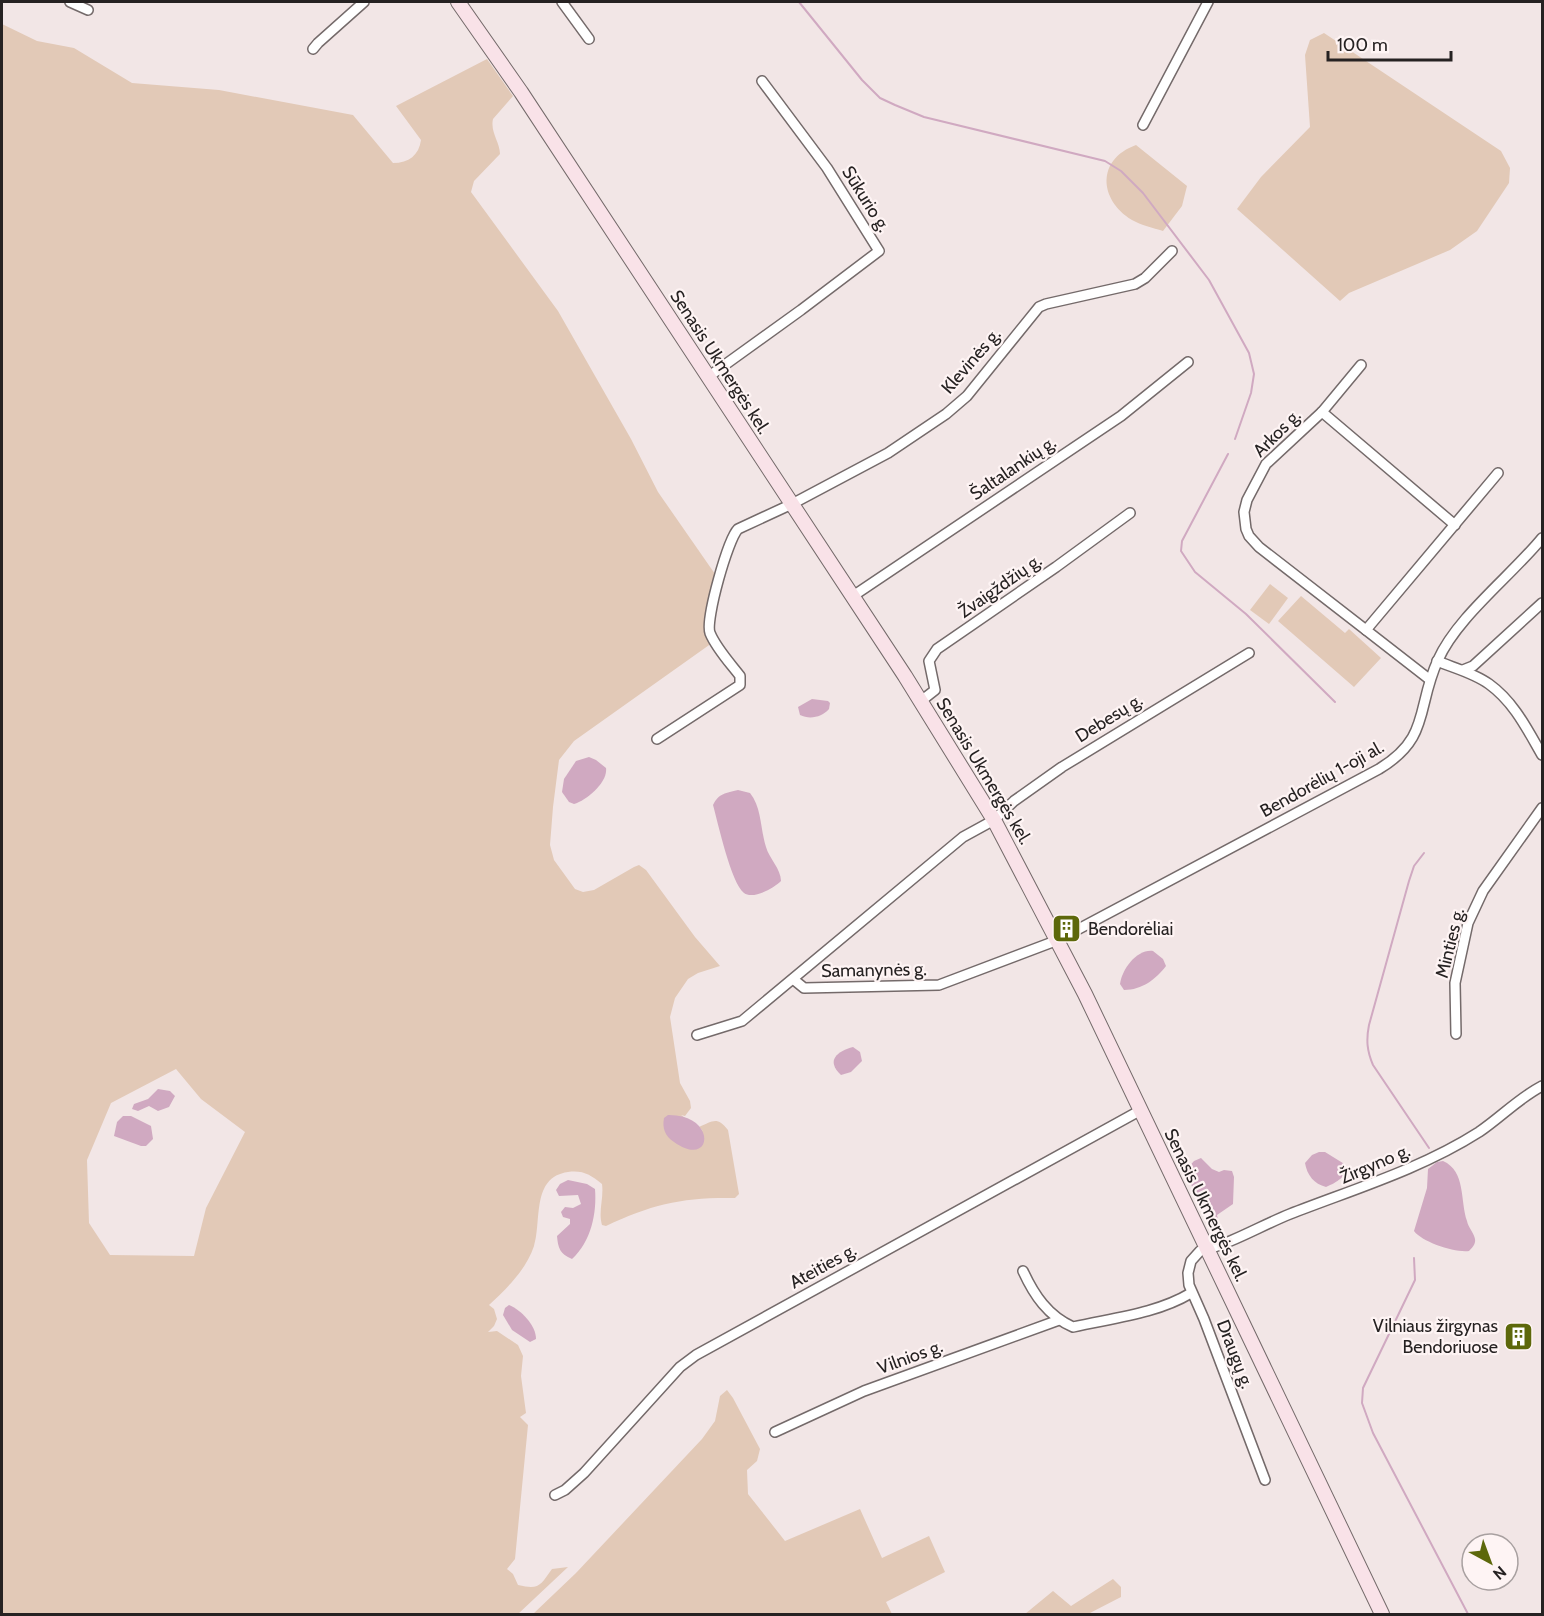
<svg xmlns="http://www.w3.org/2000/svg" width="1544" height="1616" font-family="Cabin,sans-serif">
  <rect width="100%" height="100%" fill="#f2e6e6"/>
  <g fill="#e2c9b7" fill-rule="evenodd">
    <path d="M2,24L37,41L74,48L132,83L219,90L353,115L393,163C409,163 419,155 421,140L396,106L487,59L513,96L493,119C490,132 500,142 500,154L474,181L471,192L558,311L631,439L658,492L715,574L705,631L712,643L574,741L559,760L553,807L550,845L554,860L575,889L583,892L594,890L634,867L639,865L646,870L695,937L720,966L698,973L688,979L675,998L670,1017L680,1083L690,1101L691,1108L685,1116L681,1115L703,1131L699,1127C713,1121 717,1116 728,1130L739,1194L735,1198C684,1197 652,1204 606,1226L602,1225C598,1212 604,1198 602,1184C591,1175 583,1170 568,1172C531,1177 542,1221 534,1246C526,1270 507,1288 489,1305L494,1309L497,1319L494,1326L488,1332L497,1331L518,1345L523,1356L521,1376L526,1413L520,1417L528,1425L515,1559L507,1569L513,1574L518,1585C539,1590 540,1586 552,1569L568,1567L518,1614H2ZM176,1069L201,1099L245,1132L206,1208L194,1256L110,1255L89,1223L87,1160L111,1103Z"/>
    <polygon points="1324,33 1501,151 1510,168 1509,183 1477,231 1450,250 1349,293 1340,301 1237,209 1261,177 1310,127 1305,55 1310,40"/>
    <path d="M1136,145L1187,186L1182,206L1163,231C1153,228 1141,225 1132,220C1098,199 1097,159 1136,145Z"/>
    <polygon points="1270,584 1288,598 1269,624 1250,610"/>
    <polygon points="1301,596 1345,633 1349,629 1381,658 1354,687 1278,621"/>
    <polygon points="727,1390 733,1398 760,1449 757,1461 747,1470 748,1494 785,1541 860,1509 882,1558 929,1536 945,1572 886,1602 892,1614 533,1614 576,1573 702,1439 715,1421 720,1396"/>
    <polygon points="1113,1579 1121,1587 1121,1597 1088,1614 1025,1614 1053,1591 1071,1606"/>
  </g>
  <g fill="#d0a9c1">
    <path d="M812,699L828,701L830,703L829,709C822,717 810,720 800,715L798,707Z"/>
    <path d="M589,757L596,760L606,768C608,782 587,800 574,804L569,802L562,792L564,779L576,761Z"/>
    <path d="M738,790L750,793C762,808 760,828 766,847C769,858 781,869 781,881C774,888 753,900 744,893C731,883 718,823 713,805C719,793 726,793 738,790Z"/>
    <path d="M1153,951L1163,959L1166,966C1156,979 1142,990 1124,990L1120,984C1122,969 1137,949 1153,951Z"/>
    <path d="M853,1047L860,1052L862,1061L851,1072L841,1075C825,1060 838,1051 853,1047Z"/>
    <polygon points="158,1089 170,1091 175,1096 169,1107 158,1111 149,1106 138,1111 132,1109 134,1104 148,1099"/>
    <path d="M668,1115C718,1114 713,1170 674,1142C665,1136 662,1128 664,1118Z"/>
    <polygon points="123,1116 131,1116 151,1126 153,1139 146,1146 141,1146 114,1136 117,1122"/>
    <path d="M1319,1152H1325L1346,1165C1347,1177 1337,1182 1326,1187C1314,1184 1307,1175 1305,1163L1312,1155Z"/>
    <polygon points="1201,1158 1212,1169 1219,1172 1224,1170 1232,1171 1234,1177 1233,1204 1217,1215 1220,1230 1218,1232 1210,1226 1185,1171 1194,1161"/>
    <path d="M1443,1161C1466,1171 1460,1201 1467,1221C1468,1227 1474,1233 1475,1239C1476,1244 1472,1248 1469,1251C1455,1253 1422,1242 1414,1231L1427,1188L1428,1169L1437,1162Z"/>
    <path d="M568,1180L587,1184L595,1189C597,1213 591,1242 572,1259C560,1254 558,1248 557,1236L570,1224V1219L563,1217L561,1212L565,1207L573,1208L581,1204L578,1195L559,1196L556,1190L560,1184Z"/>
    <path d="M509,1305C521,1310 536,1325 536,1339L530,1342L512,1330L503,1315L505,1308Z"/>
  </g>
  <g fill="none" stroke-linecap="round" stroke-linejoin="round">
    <g stroke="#d0a9c1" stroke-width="2">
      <polyline points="799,2 862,80 880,98 895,105 924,117 1105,161 1121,171 1143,193 1209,280 1249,353 1254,374 1251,393 1235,439"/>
      <polyline points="1228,454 1182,541 1181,551 1195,572 1246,614 1335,702"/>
      <path d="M1424,853L1414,866L1409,881L1369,1025C1366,1040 1367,1051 1373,1065L1429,1148"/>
      <polyline points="1414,1258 1415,1280 1363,1388 1362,1403 1373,1433 1468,1614"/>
    </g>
    <defs>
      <g id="street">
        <polyline points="70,2 88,10"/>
        <polyline points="562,2 589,39"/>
        <polyline points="313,49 318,43 364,2"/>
        <polyline points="1143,125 1208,2"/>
        <polyline points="1361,365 1322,412 1266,464 1247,500 1244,512 1246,529 1249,536 1259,547 1366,630"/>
        <polyline points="708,377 801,310 879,251 827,168 762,81"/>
        <polyline points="1322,412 1455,525"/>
        <polyline points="853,596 1121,416 1188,362"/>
        <path d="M1437,661C1454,668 1474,673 1489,684C1514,702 1527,729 1542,755"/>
        <polyline points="1463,670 1473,666 1542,603"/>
        <polyline points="1429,679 1366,630 1498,473"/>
        <polyline points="921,701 935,690 929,661 937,649 1056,567 1130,513"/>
        <path d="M657,739L740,685V676C730,663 716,648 710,633C705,620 728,539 738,529L792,504L888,453L946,414L967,396L1039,307L1046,304L1135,284L1145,278L1172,251"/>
        <path d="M793,979L804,988L939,985L1058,940L1379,769C1431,738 1416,707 1438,660C1457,617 1511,576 1542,538"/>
        <polyline points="1456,1034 1455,983 1468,923 1483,891 1542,808"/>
        <polyline points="697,1035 742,1021 963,837 994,820 1014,801 1062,767 1249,653"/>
        <path d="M1023,1271C1034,1295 1048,1316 1073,1327C1112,1318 1156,1314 1191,1293"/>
        <polyline points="775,1432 864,1391 1059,1320"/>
        <path d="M1265,1480L1204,1319L1189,1285L1188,1273L1191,1261L1200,1251C1231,1244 1260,1226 1290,1214C1354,1189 1421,1169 1479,1132C1501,1117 1519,1098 1542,1086"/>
        <polyline points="555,1495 565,1490 584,1473 680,1367 696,1355 1141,1110"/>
      </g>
      <polyline id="secondary" points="458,2 521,92 905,676 994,820 1085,994 1382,1614"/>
    </defs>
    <use href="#street" stroke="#746a6a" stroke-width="12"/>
    <use href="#secondary" stroke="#746a6a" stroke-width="16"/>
    <use href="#street" stroke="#fff" stroke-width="9"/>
    <use href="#secondary" stroke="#f9e2e8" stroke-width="14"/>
  </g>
  <defs>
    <symbol id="building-square" viewBox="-11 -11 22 22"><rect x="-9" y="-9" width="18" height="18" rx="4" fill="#5d680b" stroke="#fef4f4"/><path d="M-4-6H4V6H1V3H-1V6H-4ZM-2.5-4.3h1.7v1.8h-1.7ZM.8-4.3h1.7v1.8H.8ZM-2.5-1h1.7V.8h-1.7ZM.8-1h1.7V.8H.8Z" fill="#fff"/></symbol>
  </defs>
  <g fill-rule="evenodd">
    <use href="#building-square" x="1050" y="912" width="33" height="33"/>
    <use href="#building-square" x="1502" y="1320" width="33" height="33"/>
  </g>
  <g text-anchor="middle" stroke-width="4.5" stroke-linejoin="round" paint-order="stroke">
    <g font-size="18" fill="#262222" stroke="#fef4f4">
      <text transform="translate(866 199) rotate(58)" y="6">Sūkurio g.</text>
      <text transform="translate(971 361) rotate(-49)" y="6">Klevinės g.</text>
      <text transform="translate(720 362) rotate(57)" y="6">Senasis Ukmergės kel.</text>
      <text transform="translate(1277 433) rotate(-45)" y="6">Arkos g.</text>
      <text transform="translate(1013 468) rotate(-34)" y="6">Šaltalankių g.</text>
      <text transform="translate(1000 586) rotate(-35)" y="6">Žvaigždžių g.</text>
      <text transform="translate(1109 718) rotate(-32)" y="6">Debesų g.</text>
      <text transform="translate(984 771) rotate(59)" y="6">Senasis Ukmergės kel.</text>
      <text transform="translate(1322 779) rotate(-29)" y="6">Bendorėlių 1-oji al.</text>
      <text transform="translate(1450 943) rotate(-76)" y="6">Minties g.</text>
      <text transform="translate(874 970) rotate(-1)" y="6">Samanynės g.</text>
      <text transform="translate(1375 1164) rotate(-23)" y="6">Žirgyno g.</text>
      <text transform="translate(1206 1205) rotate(64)" y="6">Senasis Ukmergės kel.</text>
      <text transform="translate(823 1266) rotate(-29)" y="6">Ateities g.</text>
      <text transform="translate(1235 1354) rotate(69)" y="6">Draugų g.</text>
      <text transform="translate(910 1357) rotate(-20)" y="6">Vilnios g.</text>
    </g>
    <g font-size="18" fill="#262222" stroke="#fef4f4" text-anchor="start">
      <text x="1088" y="935">Bendorėliai</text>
      <text x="1498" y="1332" text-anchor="end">Vilniaus žirgynas<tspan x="1498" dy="21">Bendoriuose</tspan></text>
    </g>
  </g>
  <rect width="1544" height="1616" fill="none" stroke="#262222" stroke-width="6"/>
  <g transform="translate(1490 1562) rotate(139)"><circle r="28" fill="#fef4f4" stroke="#a8a0a0" stroke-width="1.5"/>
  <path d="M0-4.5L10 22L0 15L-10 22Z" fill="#5d680b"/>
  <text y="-9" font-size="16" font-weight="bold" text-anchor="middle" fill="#262222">N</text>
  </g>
  <path d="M1328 51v9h123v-9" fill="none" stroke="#262222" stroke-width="3"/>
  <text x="1337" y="51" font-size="18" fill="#262222" stroke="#fef4f4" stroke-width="4.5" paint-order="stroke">100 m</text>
</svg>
